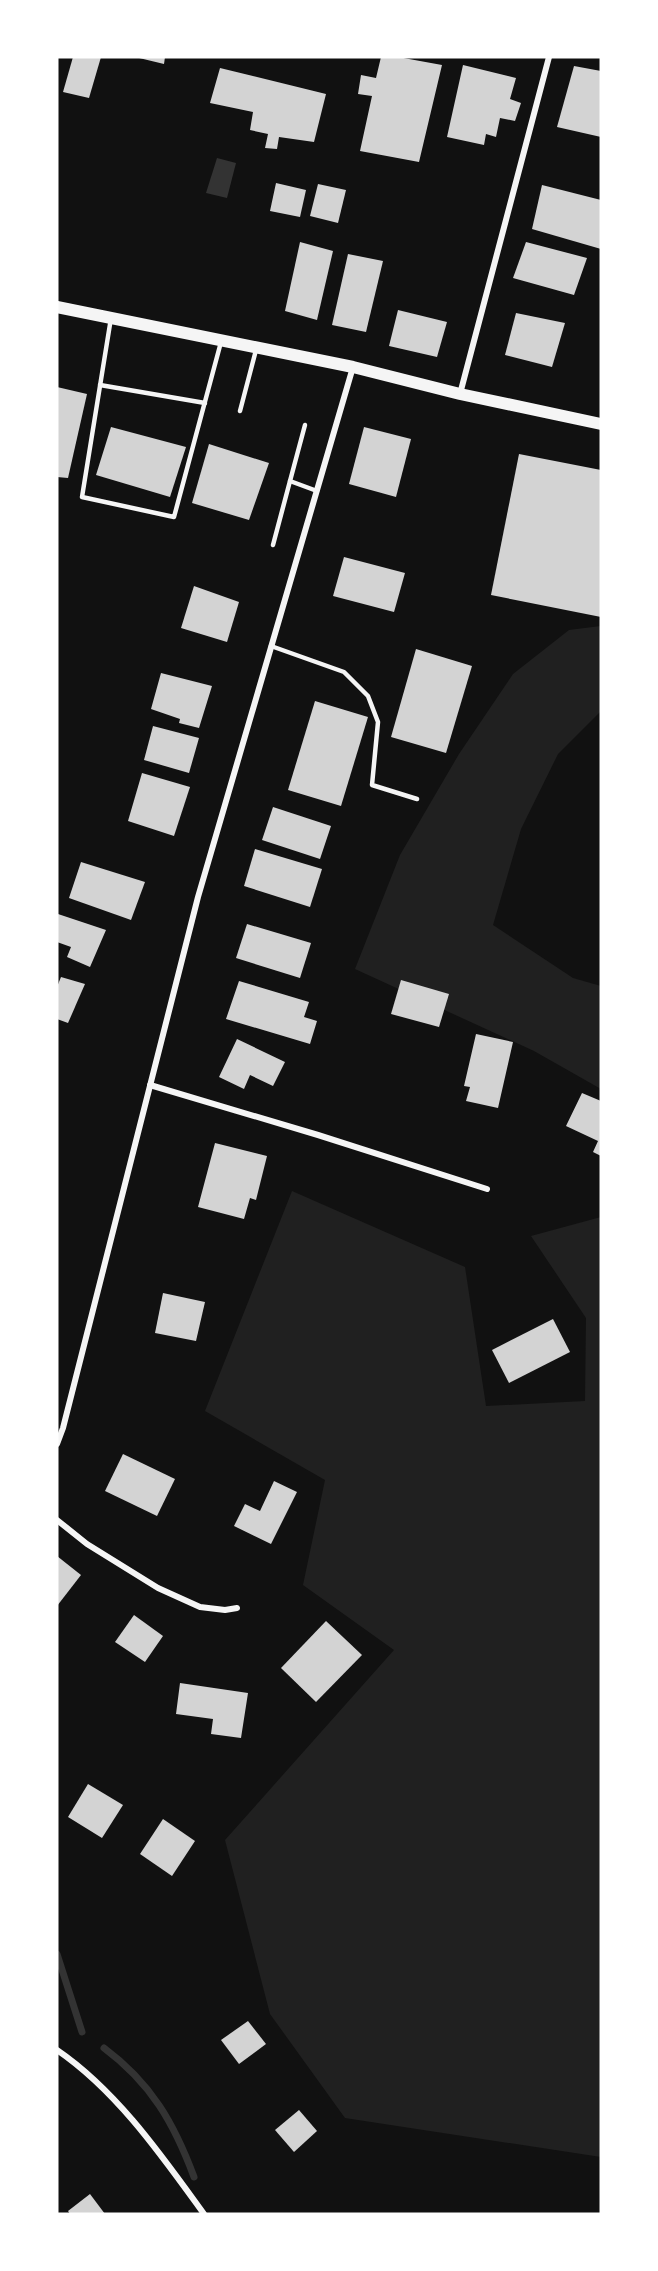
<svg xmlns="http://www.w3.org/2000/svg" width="658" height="2271" font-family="'Alegreya Sans',sans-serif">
  <rect width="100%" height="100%" fill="#111"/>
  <g fill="#202020">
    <polygon points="601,626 601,711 558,754 521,829 493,925 573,978 601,986 601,1089 534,1051 355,969 400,855 459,754 513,674 569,630"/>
    <polygon points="292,1191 465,1267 486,1406 585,1401 586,1318 531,1236 601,1217 601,2157 345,2118 270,2014 225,1840 394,1650 303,1585 325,1480 205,1411"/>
  </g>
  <polygon fill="#333" points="217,158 236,163 227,198 206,193"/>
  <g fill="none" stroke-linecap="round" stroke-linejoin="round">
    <g stroke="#333" stroke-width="7">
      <polyline points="57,1954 82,2032"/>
      <path d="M104,2048C151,2083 174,2123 194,2177"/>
    </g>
  </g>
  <g fill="#d3d3d3">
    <polygon points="73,57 101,57 89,98 63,92"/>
    <polygon points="135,57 165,57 164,64"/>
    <polygon points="381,57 398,57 442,65 419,162 360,151 372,96 358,94 361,75 376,78"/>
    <polygon points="463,65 516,78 510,99 521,103 515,121 500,118 496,137 486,134 484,145 447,137"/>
    <polygon points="574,66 601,71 601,137 557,127"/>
    <polygon points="220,68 326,94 314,142 279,137 277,149 265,148 268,134 250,130 253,112 210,103"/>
    <polygon points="276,183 306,190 300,217 270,211"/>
    <polygon points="318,184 346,190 338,223 310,216"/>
    <polygon points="542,185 601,200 601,249 532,229"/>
    <polygon points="300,242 333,251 317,320 285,311"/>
    <polygon points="526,242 587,258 574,295 513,278"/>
    <polygon points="348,254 383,261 366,332 332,325"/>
    <polygon points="398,310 447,322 437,357 389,346"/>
    <polygon points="516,313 565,323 552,367 505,355"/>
    <polygon points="57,387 87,394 68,478 57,477"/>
    <polygon points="111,427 186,447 170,497 96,475"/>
    <polygon points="364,427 411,439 396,497 349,484"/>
    <polygon points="209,444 269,463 249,520 192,503"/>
    <polygon points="519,454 601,470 601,617 491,595"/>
    <polygon points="344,557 405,573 394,612 333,596"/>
    <polygon points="194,586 239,602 227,642 181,628"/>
    <polygon points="416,649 472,666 446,753 391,737"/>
    <polygon points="161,673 212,686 199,728 179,723 180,719 151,709"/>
    <polygon points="315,701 368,717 341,806 288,790"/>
    <polygon points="153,726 199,738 189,773 144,760"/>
    <polygon points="142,773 190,787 174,836 128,821"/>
    <polygon points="273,807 331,826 320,859 262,840"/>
    <polygon points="255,849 322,869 310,907 244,886"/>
    <polygon points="81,862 145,882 131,920 69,898"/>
    <polygon points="58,914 106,930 90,967 67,957 71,947 57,942"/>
    <polygon points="247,924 311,943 300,978 236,958"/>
    <polygon points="61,977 85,984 68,1023 57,1019 57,987"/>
    <polygon points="401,980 449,994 439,1027 391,1014"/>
    <polygon points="239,981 309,1002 304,1017 317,1021 310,1044 226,1019"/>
    <polygon points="476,1034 513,1042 498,1108 466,1101 470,1087 464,1086"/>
    <polygon points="237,1039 285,1062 273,1086 250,1075 244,1089 219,1077"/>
    <polygon points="582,1093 601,1101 601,1156 593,1152 598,1141 566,1126"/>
    <polygon points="215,1143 267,1156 256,1200 250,1198 244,1219 198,1207"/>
    <polygon points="163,1293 205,1302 196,1341 155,1333"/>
    <polygon points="553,1319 570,1352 509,1383 492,1350"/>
    <polygon points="123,1454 175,1479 157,1516 105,1491"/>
    <polygon points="274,1481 297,1492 271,1544 234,1526 245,1504 260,1511"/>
    <polygon points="57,1556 81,1575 57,1606"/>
    <polygon points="134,1615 163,1636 145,1662 115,1642"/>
    <polygon points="326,1621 362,1655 316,1702 281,1668"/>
    <polygon points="180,1683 248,1693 241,1738 211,1734 213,1719 176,1714"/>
    <polygon points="88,1784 123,1805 102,1838 68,1817"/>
    <polygon points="163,1819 195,1841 172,1876 140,1854"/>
    <polygon points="248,2021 266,2044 239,2064 221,2040"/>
    <polygon points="299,2110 317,2131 294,2152 275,2130"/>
    <polygon points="90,2194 105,2214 70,2214 68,2211"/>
  </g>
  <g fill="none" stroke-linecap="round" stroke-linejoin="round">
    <g stroke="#f5f5f5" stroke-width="4.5">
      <polyline points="111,318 82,497 174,517 221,342"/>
      <polyline points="100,385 205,403"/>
      <polyline points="240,411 256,350"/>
      <polyline points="305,425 290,481 317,491"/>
      <polyline points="273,545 290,481"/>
      <polyline points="271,646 344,672 368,696 378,722 372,785 417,799"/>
    </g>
    <g stroke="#f5f5f5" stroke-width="6">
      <polyline points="460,394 549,57"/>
      <polyline points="150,1085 318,1135 487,1189"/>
      <polyline points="57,1444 63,1428 198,897 353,367"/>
      <polyline points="57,1520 87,1544 158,1588 200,1607 225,1610 237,1608"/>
      <path d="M57,2050C117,2091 162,2156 204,2214"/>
    </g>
    <polyline stroke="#f5f5f5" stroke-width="12" points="57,307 353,367 460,394 601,424"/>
  </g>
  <rect width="658" height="2271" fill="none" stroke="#ffffff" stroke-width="117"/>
</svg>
